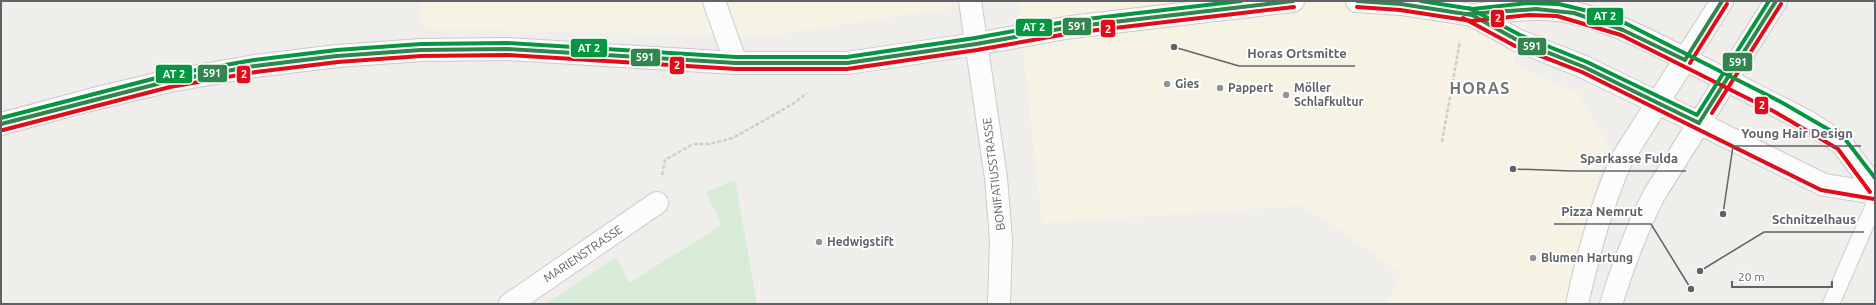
<svg xmlns="http://www.w3.org/2000/svg" width="1876" height="305" font-family="Ubuntu,sans-serif">
  <rect width="100%" height="100%" fill="#efeeea"/>
  <g fill="#f7f3e4">
    <polygon points="418,1 997,1 767,36 425,29"/>
    <polygon points="1018,1 1535,1 1513,64 1578,93 1608,144 1573,265 1565,304 1387,304 1401,273 1327,221 1300,206 1042,223"/>
  </g>
  <polygon fill="#d8ebd6" points="735,180 757,304 546,304 616,257 629,283 722,225 706,192"/>
  <g fill="none" stroke-linecap="round" stroke-linejoin="round">
    <defs>
      <polyline id="lane" points="1831,304 1875,203"/>
      <g id="street">
        <polyline points="714,1 736,63"/>
        <polyline points="970,1 996,178 1001,240 999,304"/>
        <polyline points="1726,80 1808,122 1842,144 1875,188"/>
        <polyline points="1699,123 1824,185 1875,193"/>
        <polyline points="510,304 657,203"/>
      </g>
      <g id="secondary">
        <polyline points="1357,1 1401,4 1472,15 1517,40 1584,67 1699,123"/>
        <path d="M1472,15C1500,12 1529,7 1557,10C1614,17 1675,55 1726,80"/>
        <polyline points="1,124 90,100 169,81 255,66 337,56 421,50 507,49 736,63 847,63 976,44 1071,27 1293,1"/>
        <path d="M1577,304C1588,254 1601,205 1622,159L1722,1"/>
        <path d="M1611,304C1623,266 1636,230 1654,195L1776,1"/>
      </g>
    </defs>
    <use href="#lane" stroke="#cbcccc" stroke-width="18"/>
    <use href="#street" stroke="#cbcccc" stroke-width="24"/>
    <use href="#secondary" stroke="#cacacb" stroke-width="24"/>
    <g stroke="#cacfcc" stroke-width="2.5" stroke-dasharray="4 2" stroke-linecap="butt">
      <polyline points="1442,142 1460,41"/>
      <polyline points="662,175 665,160 693,144 709,144 733,138 791,105 807,93"/>
      <polyline points="1,302 2,304"/>
    </g>
    <use href="#lane" stroke="#fdfcfc" stroke-width="16"/>
    <use href="#street" stroke="#fdfcfc" stroke-width="22"/>
    <use href="#secondary" stroke="#fdfcfc" stroke-width="22"/>
    <defs>
      <g id="bus-1">
        <polyline points="1357,1 1401,4 1472,15 1517,40 1584,67 1699,123"/>
        <polyline points="1468,14 1536,9 1574,13 1623,30 1685,60"/>
        <polyline points="1685,60 1722,1"/>
        <polyline points="1699,123 1776,1"/>
        <polyline points="1,124 169,81 255,66 337,56 421,50 507,49 736,63 847,63 976,44 1071,27 1293,1"/>
      </g>
      <g id="bus-2">
        <polyline points="1357,7 1400,10 1472,21 1529,15 1557,16 1621,35 1775,112 1838,149 1870,192"/>
        <polyline points="1463,18 1515,46 1582,72 1821,190 1874,199"/>
        <polyline points="1690,63 1727,4"/>
        <polyline points="1712,113 1781,4"/>
        <polyline points="3,130 170,87 256,72 338,62 421,56 507,55 736,69 847,69 977,50 1072,33 1294,7"/>
      </g>
      <g id="bus-3">
        <polyline points="1421,1 1472,9 1528,3 1559,4 1592,12 1625,23 1781,102 1845,139 1875,178"/>
        <polyline points="1469,8 1520,35 1587,62 1697,115 1769,1"/>
        <polyline points="1,118 168,75 254,60 337,50 421,44 507,43 736,57 847,57 975,38 1070,21 1241,1"/>
      </g>
    </defs>
    <use href="#bus-1" stroke="#fff" stroke-width="7"/>
    <use href="#bus-2" stroke="#fff" stroke-width="7"/>
    <use href="#bus-3" stroke="#fff" stroke-width="7"/>
    <use href="#bus-1" stroke="#31864e" stroke-width="4"/>
    <use href="#bus-2" stroke="#e30b17" stroke-width="4"/>
    <use href="#bus-3" stroke="#059641" stroke-width="4"/>
  </g>
  <g fill="#919496" stroke="#fff" stroke-width="1.5">
    <circle cx="1167" cy="84" r="4"/>
    <circle cx="1220" cy="88" r="4"/>
    <circle cx="1286" cy="95" r="4"/>
    <circle cx="819" cy="242" r="4"/>
    <circle cx="1533" cy="258" r="4"/>
  </g>
  <g text-anchor="middle" stroke-width="4" stroke-linejoin="round" paint-order="stroke">
    <g font-size="12" font-weight="bold" fill="#5f6368" stroke="#fff" text-anchor="start">
      <text x="1175" y="88">Gies</text>
      <text x="1228" y="92">Pappert</text>
      <text x="1294" y="92">Möller<tspan x="1294" dy="14">Schlafkultur</tspan></text>
      <text x="827" y="246">Hedwigstift</text>
      <text x="1541" y="262">Blumen Hartung</text>
    </g>
    <g font-size="12" fill="#5f6368" stroke="#fff">
      <text transform="translate(994 174) rotate(-97)" y="4">BONIFATIUSSTRASSE</text>
      <text transform="translate(583 254) rotate(-34)" y="4">MARIENSTRASSE</text>
    </g>
    <g font-size="16" font-weight="bold" letter-spacing="1" fill="#70757a" stroke="#fff">
      <text x="1480" y="94">HORAS</text>
    </g>
  </g>
  <path fill="none" stroke="#5f6368" stroke-width="1.5" d="M1174 47L1239 66H1355M1723 214L1733 146H1861M1513 169L1572 171H1686M1691 289L1651 224H1554M1700 271L1764 232H1864"/>
  <g fill="#5f6368" stroke="#fff" stroke-width="1.5">
    <circle cx="1174" cy="47" r="4"/>
    <circle cx="1723" cy="214" r="4"/>
    <circle cx="1513" cy="169" r="4"/>
    <circle cx="1691" cy="289" r="4"/>
    <circle cx="1700" cy="271" r="4"/>
  </g>
  <g font-size="13" text-anchor="middle" font-weight="bold" fill="#5f6368" stroke="#fff" stroke-width="4" stroke-linejoin="round" paint-order="stroke">
    <text x="1297" y="58">Horas Ortsmitte</text>
    <text x="1797" y="138">Young Hair Design</text>
    <text x="1629" y="163">Sparkasse Fulda</text>
    <text x="1602" y="216">Pizza Nemrut</text>
    <text x="1814" y="224">Schnitzelhaus</text>
  </g>
  <g stroke="#fff" stroke-width="1.5">
    <rect x="1586" y="7" width="38" height="19" rx="4" fill="#059641"/>
    <rect x="1490" y="9" width="15" height="19" rx="4" fill="#e30b17"/>
    <rect x="1062" y="17" width="30" height="19" rx="4" fill="#31864e"/>
    <rect x="1015" y="18" width="38" height="19" rx="4" fill="#059641"/>
    <rect x="1100" y="19" width="16" height="19" rx="4" fill="#e30b17"/>
    <rect x="1517" y="37" width="30" height="19" rx="4" fill="#31864e"/>
    <rect x="570" y="38" width="38" height="20" rx="4" fill="#059641"/>
    <rect x="630" y="48" width="31" height="19" rx="4" fill="#31864e"/>
    <rect x="1722" y="52" width="31" height="20" rx="4" fill="#31864e"/>
    <rect x="669" y="56" width="16" height="19" rx="4" fill="#e30b17"/>
    <rect x="197" y="64" width="31" height="19" rx="4" fill="#31864e"/>
    <rect x="155" y="64" width="38" height="20" rx="4" fill="#059641"/>
    <rect x="236" y="65" width="15" height="19" rx="4" fill="#e30b17"/>
    <rect x="1754" y="96" width="15" height="19" rx="4" fill="#e30b17"/>
  </g>
  <g font-size="11" text-anchor="middle" font-weight="bold" fill="#fff">
    <text x="1605" y="20">AT 2</text>
    <text x="1498" y="22">2</text>
    <text x="1077" y="30">591</text>
    <text x="1034" y="31">AT 2</text>
    <text x="1108" y="33">2</text>
    <text x="1532" y="50">591</text>
    <text x="589" y="52">AT 2</text>
    <text x="645" y="61">591</text>
    <text x="1738" y="66">591</text>
    <text x="677" y="69">2</text>
    <text x="212" y="77">591</text>
    <text x="174" y="78">AT 2</text>
    <text x="244" y="78">2</text>
    <text x="1762" y="109">2</text>
  </g>
  <rect width="1876" height="305" fill="none" stroke="#5f6368" stroke-width="4"/>
  <path d="M1732 281v6h100v-6" fill="none" stroke="#5f6368" stroke-width="2"/>
  <text x="1738" y="281" font-size="12" fill="#5f6368" stroke="#ffffff" stroke-width="3" paint-order="stroke">20 m</text>
</svg>
